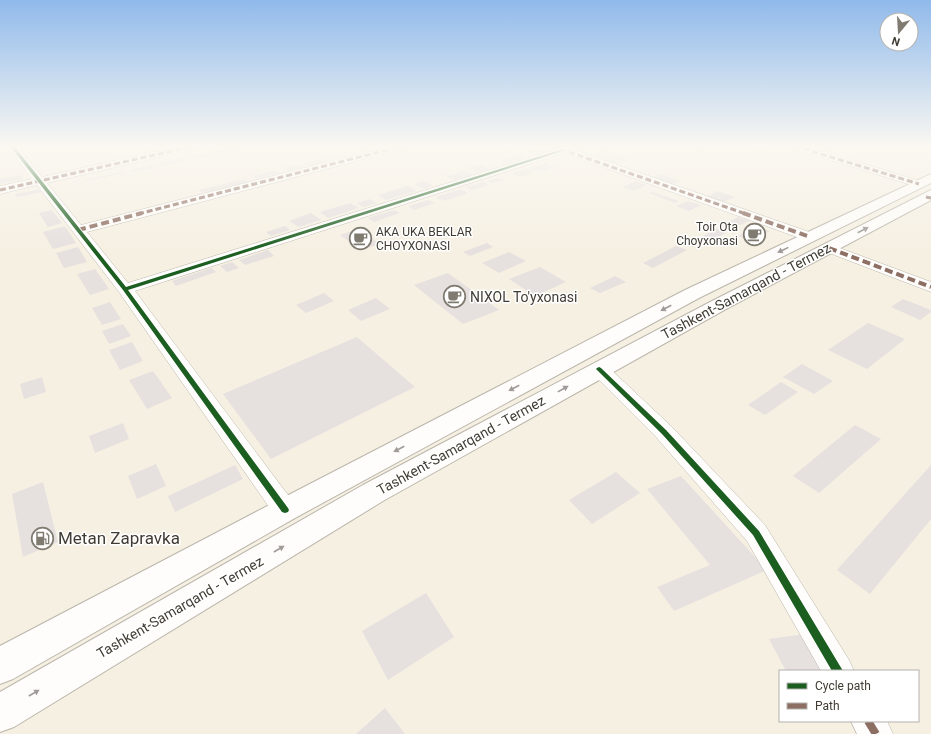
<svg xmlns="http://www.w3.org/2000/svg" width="931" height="734" font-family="Roboto,sans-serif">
  <rect width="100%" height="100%" fill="#f6f0e3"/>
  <g fill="#e6e0df">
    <polygon points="688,146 711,146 711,147 699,150"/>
    <polygon points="748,146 769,146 758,150"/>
    <polygon points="235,147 239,150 218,154 214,151"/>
    <polygon points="544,148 550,150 534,155 528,152"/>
    <polygon points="604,151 629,160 617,164 591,155"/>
    <polygon points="206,153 210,155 194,159 190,156"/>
    <polygon points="520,155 526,157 506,163 500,161"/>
    <polygon points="180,158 185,161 163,166 159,163"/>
    <polygon points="323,158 328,161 308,166 303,163"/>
    <polygon points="545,163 555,167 540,172 529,168"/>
    <polygon points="151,165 155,168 133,172 130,170"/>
    <polygon points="298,165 302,167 288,171 283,168"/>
    <polygon points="481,165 490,169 478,172 468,168"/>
    <polygon points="525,169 534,172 520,177 511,173"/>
    <polygon points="276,170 281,173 257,179 253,176"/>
    <polygon points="464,171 472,175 454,180 446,176"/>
    <polygon points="122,172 124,173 87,181 85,180"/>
    <polygon points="660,174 680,181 672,184 652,177"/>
    <polygon points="21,175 24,179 0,184 0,179"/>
    <polygon points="497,178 503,180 493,183 487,181"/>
    <polygon points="245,179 249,182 202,193 199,190"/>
    <polygon points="424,181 433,186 423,189 415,184"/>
    <polygon points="636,181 647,185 634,191 623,187"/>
    <polygon points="483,182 489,185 472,190 466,187"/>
    <polygon points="408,186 417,191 386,200 378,195"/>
    <polygon points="41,189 42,192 17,197 15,194"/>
    <polygon points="460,189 468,193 444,201 436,197"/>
    <polygon points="717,191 735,197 724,202 706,197"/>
    <polygon points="653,192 679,201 675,203 649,193"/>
    <polygon points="370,199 377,203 363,207 357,203"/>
    <polygon points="428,200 435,203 414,210 408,206"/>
    <polygon points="688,201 701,205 689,211 676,206"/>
    <polygon points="350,203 359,208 328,218 320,212"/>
    <polygon points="52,210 62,223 48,227 39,213"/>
    <polygon points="394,210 400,213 374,222 368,218"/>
    <polygon points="311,213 321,220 299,227 289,221"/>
    <polygon points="738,217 749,221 738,226 727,223"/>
    <polygon points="65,226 76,243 53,249 43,232"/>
    <polygon points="285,226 290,230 271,236 266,232"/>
    <polygon points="756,226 770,231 750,241 738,236"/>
    <polygon points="358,229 380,244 361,250 340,235"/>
    <polygon points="717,229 726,233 712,240 703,236"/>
    <polygon points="697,238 705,241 693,247 684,243"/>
    <polygon points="487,243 493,247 470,256 463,252"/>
    <polygon points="676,246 687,250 653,268 643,263"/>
    <polygon points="78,247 87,262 64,268 56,253"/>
    <polygon points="268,250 274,256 245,265 239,260"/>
    <polygon points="509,252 526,261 499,273 482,263"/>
    <polygon points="232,262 239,268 227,272 220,266"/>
    <polygon points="540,267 566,282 535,296 509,279"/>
    <polygon points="211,268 216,272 176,286 172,281"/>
    <polygon points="95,269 109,289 90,295 77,274"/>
    <polygon points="448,273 499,310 463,324 414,285"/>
    <polygon points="615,276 626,282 600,293 590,288"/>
    <polygon points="324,293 334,301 306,313 296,305"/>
    <polygon points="376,298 390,309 361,321 348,310"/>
    <polygon points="903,299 931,310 931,312 920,320 891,307"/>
    <polygon points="110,302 121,319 102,325 92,308"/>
    <polygon points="868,323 905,339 867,369 828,350"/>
    <polygon points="123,324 131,336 109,344 102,331"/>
    <polygon points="357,337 415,387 271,459 223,394"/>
    <polygon points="132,342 143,361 120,370 109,350"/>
    <polygon points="802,364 833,381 814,394 783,377"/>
    <polygon points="153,371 172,398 147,409 129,380"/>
    <polygon points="42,377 46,392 24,399 20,384"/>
    <polygon points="781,382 798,392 765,415 748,405"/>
    <polygon points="123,423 129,439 95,453 89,436"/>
    <polygon points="855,425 881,439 819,493 793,476"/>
    <polygon points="156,464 166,486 137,499 128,476"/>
    <polygon points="235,465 243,479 175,512 168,496"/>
    <polygon points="931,465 931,519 870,594 837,570"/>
    <polygon points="616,472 640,493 592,524 569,500"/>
    <polygon points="681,476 767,570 674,611 657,587 710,565 647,489"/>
    <polygon points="43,482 58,542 23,557 12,494"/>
    <polygon points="426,593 454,637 388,680 362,631"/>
    <polygon points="805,634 826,671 786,671 769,639"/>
    <polygon points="385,708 405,734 356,734"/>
  </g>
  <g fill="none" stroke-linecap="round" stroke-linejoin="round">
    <defs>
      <g id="minor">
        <polygon points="7,146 17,146 42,177 180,146 199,146 194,149 47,183 81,225 390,146 407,146 406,148 87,232 128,283 554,150 548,146 563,146 815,234 817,237 815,240 805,240 564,153 135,291 294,503 297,510 294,517 285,520 276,517 119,292 37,185 0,194 0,186 32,179"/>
        <polygon points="790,146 806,146 923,182 925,184 923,186 915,186 791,148"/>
        <polygon points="829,244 931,282 931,292 824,251 822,248 824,245"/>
        <polygon points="599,363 606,365 672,427 765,525 849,660 854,671 821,671 747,541 656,437 592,373 589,369 592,365"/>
        <polygon points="851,721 887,721 893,734 857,734"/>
      </g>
      <g id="trunk">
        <polygon points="931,174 931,183 699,298 295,518 13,679 0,684 0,646 275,502 685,290"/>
        <polygon points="931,190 931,200 726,309 383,501 14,727 0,732 0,692 363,485 712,301"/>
      </g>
    </defs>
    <use href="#minor" stroke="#bbb6ab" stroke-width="1"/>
    <use href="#trunk" stroke="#bbb6ab" stroke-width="2"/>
    <use href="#minor" fill="#fefdfb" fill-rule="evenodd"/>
    <use href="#trunk" fill="#fefdfb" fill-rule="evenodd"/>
    <g stroke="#8d6e63" stroke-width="3" stroke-dasharray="6 3" stroke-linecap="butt">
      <polyline points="552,146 746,214"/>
      <polyline points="795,146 919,184"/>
      <polyline points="0,190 194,146"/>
      <polyline points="926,197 931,198"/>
      <polyline points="138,214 402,146"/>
    </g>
    <g stroke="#8d6e63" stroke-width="4" stroke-dasharray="8 4" stroke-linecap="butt">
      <polyline points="743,213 810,237"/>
      <polyline points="78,230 142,213"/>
      <polyline points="829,248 931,287"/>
    </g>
    <polyline stroke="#8d6e63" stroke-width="8" stroke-dasharray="16 8" stroke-linecap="butt" points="868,721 876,734"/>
    <defs>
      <g id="cycleway">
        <polygon points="10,146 14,146 126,287 563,149 566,150 128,290 288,508 289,510 288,512 285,513 282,512 123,290"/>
        <polygon points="599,367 601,368 666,430 759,531 843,671 832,671 753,535 662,434 597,370 596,369 597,368"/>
      </g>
    </defs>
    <use href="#cycleway" stroke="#fff" stroke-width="2"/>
    <use href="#cycleway" fill="#1b5e20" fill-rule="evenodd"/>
  </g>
  <defs><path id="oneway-solid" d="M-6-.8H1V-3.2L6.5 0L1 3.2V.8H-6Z"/></defs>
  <g fill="#9f9c97">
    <use href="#oneway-solid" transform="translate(863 230) rotate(-27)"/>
    <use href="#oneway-solid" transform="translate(783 250) rotate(154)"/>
    <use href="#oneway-solid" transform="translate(666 308) rotate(152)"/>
    <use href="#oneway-solid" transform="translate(514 388) rotate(152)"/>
    <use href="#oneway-solid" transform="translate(563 389) rotate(-29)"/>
    <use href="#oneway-solid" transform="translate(399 449) rotate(152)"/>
    <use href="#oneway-solid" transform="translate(279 549) rotate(-30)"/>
    <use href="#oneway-solid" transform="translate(34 693) rotate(-30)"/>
  </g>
  <linearGradient id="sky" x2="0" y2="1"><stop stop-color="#90baeb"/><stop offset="0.59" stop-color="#fbf8f2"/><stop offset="1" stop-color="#fbf8f2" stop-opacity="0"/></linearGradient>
  <rect width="931" height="249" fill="url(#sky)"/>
  <defs>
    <symbol id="cafe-ring" viewBox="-11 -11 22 22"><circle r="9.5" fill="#fff" stroke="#807b71" stroke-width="1.5"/><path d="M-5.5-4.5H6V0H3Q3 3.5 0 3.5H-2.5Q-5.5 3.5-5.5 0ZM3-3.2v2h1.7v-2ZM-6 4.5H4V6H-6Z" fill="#807b71"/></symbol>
    <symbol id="fuel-ring" viewBox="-11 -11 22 22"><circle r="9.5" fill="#fff" stroke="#807b71" stroke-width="1.5"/><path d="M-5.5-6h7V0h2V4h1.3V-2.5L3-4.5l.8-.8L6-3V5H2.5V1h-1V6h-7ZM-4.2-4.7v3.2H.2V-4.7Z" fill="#807b71"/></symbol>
  </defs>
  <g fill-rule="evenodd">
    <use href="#cafe-ring" x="742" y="222" width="25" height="25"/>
    <use href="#cafe-ring" x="348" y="226" width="25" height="25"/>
    <use href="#cafe-ring" x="442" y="284" width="25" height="25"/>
    <use href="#fuel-ring" x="30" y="526" width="25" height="25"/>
  </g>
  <g text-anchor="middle" stroke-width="3" stroke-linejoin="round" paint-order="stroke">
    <g font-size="12" fill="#403c33" stroke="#fff" text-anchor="end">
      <text x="738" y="231">Toir Ota<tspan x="738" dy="14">Choyxonasi</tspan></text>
      <text x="376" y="236" text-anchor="start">AKA UKA BEKLAR<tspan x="376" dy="14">CHOYXONASI</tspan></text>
    </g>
    <g font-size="14" fill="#403c33" stroke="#fff">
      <text transform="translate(746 291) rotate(-28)" y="5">Tashkent-Samarqand - Termez</text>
      <text transform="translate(461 445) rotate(-29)" y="5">Tashkent-Samarqand - Termez</text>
      <text transform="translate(180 607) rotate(-30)" y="5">Tashkent-Samarqand - Termez</text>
    </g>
    <g font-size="14" fill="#403c33" stroke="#fff" text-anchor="start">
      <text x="470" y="302">NIXOL To'yxonasi</text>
    </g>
    <g font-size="17" fill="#403c33" stroke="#fff" text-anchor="start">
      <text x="58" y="544">Metan Zapravka</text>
    </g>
  </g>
  <rect x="779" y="670" width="140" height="52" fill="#ffffff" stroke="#b3b1ad"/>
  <rect x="787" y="683" width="20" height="6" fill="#1b5e20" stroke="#b3b1ad"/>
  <text x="815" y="690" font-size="12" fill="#403c33">Cycle path</text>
  <rect x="787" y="703" width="20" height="6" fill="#8d6e63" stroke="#b3b1ad"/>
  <text x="815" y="710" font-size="12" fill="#403c33">Path</text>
  <g transform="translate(899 32) rotate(198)"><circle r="19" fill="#ffffff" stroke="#b3b1ad"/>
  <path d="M0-3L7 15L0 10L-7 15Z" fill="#807b71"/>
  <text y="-6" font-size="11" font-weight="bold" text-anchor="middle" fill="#403c33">N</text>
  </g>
</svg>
